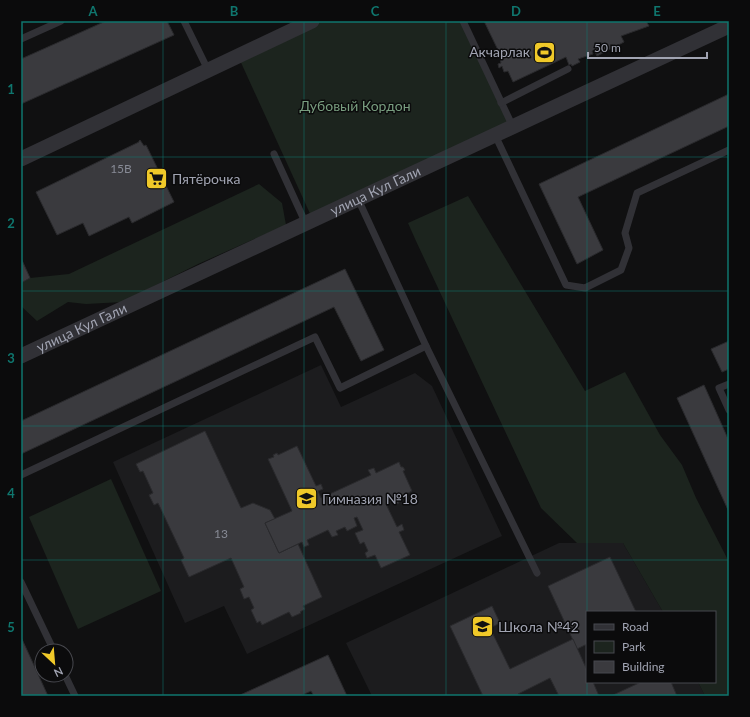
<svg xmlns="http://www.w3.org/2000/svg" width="750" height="717" font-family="Lato,sans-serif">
  <rect width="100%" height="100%" fill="#101011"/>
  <g fill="#1c1c1e">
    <polygon points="321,365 341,407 415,373 432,386 502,536 247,654 224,606 185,623 113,462"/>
    <polygon points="559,543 623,543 663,612 587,612 587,682 698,682 705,696 372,696 346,643"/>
  </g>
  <g fill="#1c241e">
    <polygon points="312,21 463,21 513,127 312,218 238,56"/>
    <polygon points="259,184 282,203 286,225 198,264 122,302 86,304 68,302 37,321 21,306 21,283 30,278 69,274"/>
    <polygon points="468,196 585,391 625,372 660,435 682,465 696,498 729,562 729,696 705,696 698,682 715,682 715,612 663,612 623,543 577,543 541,508 416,241 408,223"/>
    <polygon points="111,479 161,591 78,629 29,517"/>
  </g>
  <g fill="#3a3a3e" stroke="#2a2a2d">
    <polygon points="106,21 167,21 174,35 21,104 21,59"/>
    <polygon points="484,21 646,21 649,26 621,36 624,42 597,56 594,50 592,51 593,54 578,59 580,62 572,66 571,64 569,65 566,57 513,82 508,71 504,72 502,66 499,68 498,64 501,63 498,50"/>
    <polygon points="729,94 729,126 578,197 603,250 577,264 539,184"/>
    <polygon points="140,140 144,146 146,145 174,202 132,223 129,217 89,236 83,223 57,235 36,192 139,142 139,141"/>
    <polygon points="21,258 30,278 21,283"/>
    <polygon points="345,269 384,350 361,361 334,307 21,454 21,421"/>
    <polygon points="729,341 729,369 722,372 711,349"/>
    <polygon points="704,385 729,441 729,512 677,398"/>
    <polygon points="205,431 241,508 253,503 270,510 275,519 265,523 279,553 298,544 322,597 303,606 305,609 300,612 301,613 292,617 289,612 262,625 260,621 257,623 251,610 254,608 249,597 244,599 240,589 244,587 231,558 189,577 181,560 184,558 158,503 154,505 149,495 153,493 143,471 140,472 136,464"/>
    <polygon points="297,446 316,486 321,484 323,489 318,491 321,498 371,475 368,470 374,468 376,473 399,462 401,467 403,467 405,470 403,471 412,491 397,499 399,503 394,505 392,501 386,504 397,527 402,524 404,530 399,532 410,555 381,568 375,555 367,558 365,553 368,551 364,542 360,544 355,533 363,530 357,517 354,518 357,526 347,531 345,527 336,531 338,535 332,537 328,530 307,540 309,545 304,547 302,542 279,553 265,523 292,511 268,459 274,457 273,455 277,453 278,455"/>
    <polygon points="610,557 636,612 587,612 587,644 577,649 548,586"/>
    <polygon points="492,606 500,623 490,628 510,669 573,639 587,670 587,682 593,682 599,696 559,696 550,678 518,694 519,696 483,696 450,626"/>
    <polygon points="21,637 48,696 21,696"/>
    <polygon points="328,655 347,696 314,696 311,691 300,696 238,696"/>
    <polygon points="641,682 671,682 677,696 611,696"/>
  </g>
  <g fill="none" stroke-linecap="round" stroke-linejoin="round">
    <g stroke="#313136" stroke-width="7">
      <polyline points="184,21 208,70"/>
      <polyline points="463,21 513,127"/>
      <polyline points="21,39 61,21"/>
      <polyline points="501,103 568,69"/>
      <polyline points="495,135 566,285 585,288 621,270 629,248 625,233 637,193 729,150"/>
      <polyline points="274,154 306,224"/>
      <polyline points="426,346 537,573"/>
      <polyline points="729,384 719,388 729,410"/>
      <polyline points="21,475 315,337 340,388 426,346 358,199"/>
      <polyline points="21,582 54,651"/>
      <polyline points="65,675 75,696"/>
    </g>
    <g stroke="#313136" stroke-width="15">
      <polyline points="21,159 312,21"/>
      <path id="s1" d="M21,356L495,135L585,93L729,26"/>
    </g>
  </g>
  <path fill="none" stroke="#0f766e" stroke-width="1" stroke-opacity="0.55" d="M163,21V696M304,21V696M446,21V696M587,21V696M21,157H729M21,291H729M21,426H729M21,560H729"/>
  <defs>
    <symbol id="stadium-square" viewBox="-11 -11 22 22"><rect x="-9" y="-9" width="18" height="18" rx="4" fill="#f0c929" stroke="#0b0b0c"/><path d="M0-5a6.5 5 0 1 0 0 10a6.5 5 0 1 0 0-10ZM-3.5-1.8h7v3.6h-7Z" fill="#111"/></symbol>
    <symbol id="supermarket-square" viewBox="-11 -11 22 22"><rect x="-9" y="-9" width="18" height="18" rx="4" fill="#f0c929" stroke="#0b0b0c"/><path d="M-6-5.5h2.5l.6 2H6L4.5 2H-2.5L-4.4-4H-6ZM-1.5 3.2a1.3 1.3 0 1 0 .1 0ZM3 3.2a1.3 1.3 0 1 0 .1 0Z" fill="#111"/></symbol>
    <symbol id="school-square" viewBox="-11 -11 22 22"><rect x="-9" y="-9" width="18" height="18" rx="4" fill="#f0c929" stroke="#0b0b0c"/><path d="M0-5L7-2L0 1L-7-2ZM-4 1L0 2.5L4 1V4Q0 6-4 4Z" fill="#111"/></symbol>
  </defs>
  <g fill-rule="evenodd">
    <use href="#stadium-square" x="532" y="40" width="25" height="25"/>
    <use href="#supermarket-square" x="144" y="166" width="25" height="25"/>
    <use href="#school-square" x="294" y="486" width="25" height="25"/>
    <use href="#school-square" x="470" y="614" width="25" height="25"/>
  </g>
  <g text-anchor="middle" stroke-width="3" stroke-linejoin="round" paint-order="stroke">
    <g font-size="12" fill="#878a95">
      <text x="121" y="173">15В</text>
      <text x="221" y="538">13</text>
    </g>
    <g font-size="14" fill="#a1a4b2" stroke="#0b0b0c" text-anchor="start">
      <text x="530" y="57" text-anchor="end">Акчарлак</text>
      <text x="172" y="184">Пятёрочка</text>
      <text x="322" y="504">Гимназия №18</text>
      <text x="498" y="632">Школа №42</text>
    </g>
    <g font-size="14" fill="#789d7f" stroke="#0b0b0c">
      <text x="355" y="111">Дубовый Кордон</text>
    </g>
    <g font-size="14" fill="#a1a4b2" stroke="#0b0b0c">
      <text dy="5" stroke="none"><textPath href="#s1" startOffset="391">улица Кул Гали</textPath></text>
      <text dy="5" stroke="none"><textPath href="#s1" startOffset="67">улица Кул Гали</textPath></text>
    </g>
  </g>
  <rect width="750" height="717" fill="none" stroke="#0b0b0c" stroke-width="44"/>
  <rect x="586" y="611" width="130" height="72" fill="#0b0b0c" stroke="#47484e"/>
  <rect x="594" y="624" width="20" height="6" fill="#313136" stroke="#47484e"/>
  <text x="622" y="631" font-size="12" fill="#a1a4b2">Road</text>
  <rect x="594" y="641" width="20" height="12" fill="#1c241e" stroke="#47484e"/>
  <text x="622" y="651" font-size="12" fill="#a1a4b2">Park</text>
  <rect x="594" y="661" width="20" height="12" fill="#3a3a3e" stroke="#47484e"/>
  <text x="622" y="671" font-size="12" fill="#a1a4b2">Building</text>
  <g transform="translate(54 663) rotate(154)"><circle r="19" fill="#0b0b0c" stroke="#47484e"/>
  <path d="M0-3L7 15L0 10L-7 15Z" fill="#f0c929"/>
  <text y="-6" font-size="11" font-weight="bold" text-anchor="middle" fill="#a1a4b2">N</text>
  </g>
  <path d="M588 52v6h119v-6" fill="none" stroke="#a1a4b2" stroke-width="2"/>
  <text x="594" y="52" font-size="12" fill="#a1a4b2" stroke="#0b0b0c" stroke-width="3" paint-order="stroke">50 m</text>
  <rect x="22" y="22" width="706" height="673" fill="none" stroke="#0f766e" stroke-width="1.5"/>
  <g font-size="13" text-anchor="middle" font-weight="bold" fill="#0f766e">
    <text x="93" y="16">A</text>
    <text x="234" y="16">B</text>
    <text x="375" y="16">C</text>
    <text x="516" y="16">D</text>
    <text x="657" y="16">E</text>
    <text x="11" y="94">1</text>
    <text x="11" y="228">2</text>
    <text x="11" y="363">3</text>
    <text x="11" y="498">4</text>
    <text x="11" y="632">5</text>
  </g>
</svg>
